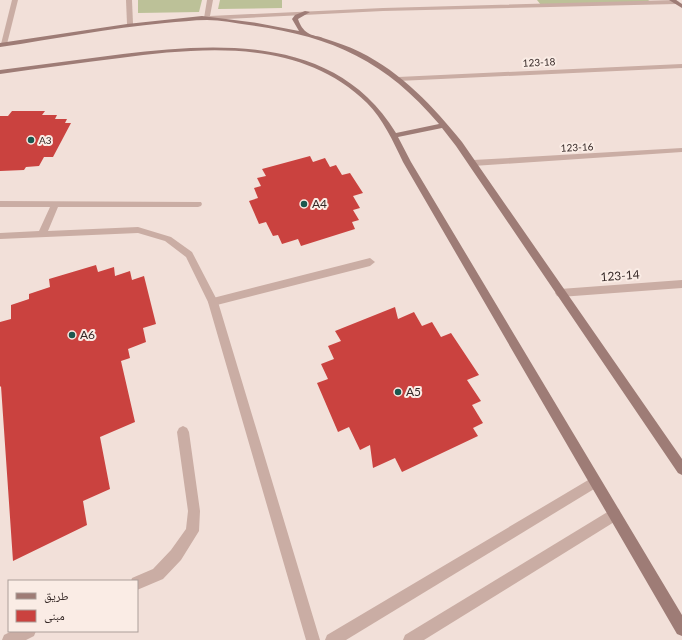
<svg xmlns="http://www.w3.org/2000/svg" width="682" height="640" font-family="Lato,'Noto Naskh Arabic',sans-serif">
  <rect width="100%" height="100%" fill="#f2e0d9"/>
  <g fill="#bcc198">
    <polygon points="138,0 202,0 199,12 138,13"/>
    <polygon points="220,0 282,0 282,8 218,9"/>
    <polygon points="537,0 648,0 651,2 541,5"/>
  </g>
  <g fill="#ca423f">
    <polygon points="12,111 45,111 42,115 57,115 55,119 67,119 65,123 71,123 53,157 44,157 39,166 26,167 24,170 0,171 0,116 8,116"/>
    <polygon points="310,156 313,162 325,158 330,167 336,165 342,175 350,173 363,193 353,196 360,208 353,210 359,220 352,222 355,229 301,246 298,239 282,244 278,235 273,236 266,222 259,224 249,201 258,198 254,188 261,186 257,178 266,176 262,169"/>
    <polygon points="96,265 98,272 114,267 115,276 130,271 132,280 144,276 156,324 143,328 146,342 128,349 130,358 121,361 135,422 100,437 110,489 83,501 87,525 13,561 1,386 0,387 0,322 11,319 11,305 29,299 29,294 50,287 49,279"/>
    <polygon points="395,307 398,319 414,312 422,326 432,322 441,337 451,333 479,375 467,380 481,401 472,405 483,423 473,428 478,436 402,472 395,458 373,468 370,445 360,450 349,427 338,432 317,383 328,379 321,364 334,359 328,346 341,341 335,331"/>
  </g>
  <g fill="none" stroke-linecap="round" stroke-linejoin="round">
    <g fill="#caada4" fill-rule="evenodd">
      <polygon points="370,258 375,262 370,266 213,306 210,305 208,302 210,299 213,298"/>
      <polygon points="183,426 187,428 189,432 200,511 199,531 181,560 163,579 137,590 137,581 131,581 132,578 153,569 171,550 186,529 188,511 177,432 179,428"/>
      <polygon points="12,631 36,631 34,636 26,640 2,640 4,635"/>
    </g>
    <g fill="#caada4" fill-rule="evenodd">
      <polygon points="12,0 18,0 7,44 4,46 1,44"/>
      <polygon points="126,0 132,0 133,24 130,26 127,24"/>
      <polygon points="207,0 213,0 210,16 383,8 676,0 679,2 676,4 383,11 207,20 204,18"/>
      <polygon points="682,64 682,68 398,81 395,79 398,77"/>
      <polygon points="682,148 682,152 473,166 469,163 473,160"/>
      <polygon points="0,201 201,202 202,204 201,206 198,207 58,207 48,231 138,227 171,237 192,252 218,302 320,640 306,640 208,302 186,257 165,241 138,233 0,239 0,233 39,231 50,207 0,207"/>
      <polygon points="682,280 682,288 560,297 557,296 555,293 557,290 560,289"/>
      <polygon points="595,476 599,478 601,482 599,486 346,640 325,640 327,635"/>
      <polygon points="614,508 619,509 620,514 619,519 424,640 403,640 405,635"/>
    </g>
    <g fill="#9e7c76" fill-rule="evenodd">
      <polygon points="669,0 676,0 682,4 682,8"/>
      <path d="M305,11L310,12L298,19C300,25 303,30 308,33C312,36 319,36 323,38C335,42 348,46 360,52C402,73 433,106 462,142L682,459V475L678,473L456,146L442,128L398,137L411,162L682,615V636L677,634L403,162C393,141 383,119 367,103C301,38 204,47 120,58C80,63 40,68 0,74V70C41,65 82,59 123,54C222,42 337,36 396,133L439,124C385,60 331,36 249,25C235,23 221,20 207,20C193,20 179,22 165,23C109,28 55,39 0,47V43L127,24L202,16L257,23L299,31L292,19L295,15Z"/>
    </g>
  </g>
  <g fill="#1b584f" stroke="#faece5" stroke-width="1.5">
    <circle cx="31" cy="140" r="4"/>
    <circle cx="304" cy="204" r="4"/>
    <circle cx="72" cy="335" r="4"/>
    <circle cx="398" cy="392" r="4"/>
  </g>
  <g text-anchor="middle" stroke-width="4" stroke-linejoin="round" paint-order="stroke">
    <g font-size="10" fill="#352826" stroke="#faece5">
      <text transform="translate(539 62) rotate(-3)" y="4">123-18</text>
      <text transform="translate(577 147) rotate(-3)" y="4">123-16</text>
    </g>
    <g font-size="10" fill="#352826" stroke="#faece5" text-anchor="start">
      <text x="39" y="144">A3</text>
    </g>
    <g font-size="12" fill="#352826" stroke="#faece5" text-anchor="start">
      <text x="312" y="208">A4</text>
      <text x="80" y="339">A6</text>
      <text x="406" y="396">A5</text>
    </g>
    <g font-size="12" fill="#352826" stroke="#faece5">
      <text transform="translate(620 276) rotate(-4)" y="4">123-14</text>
    </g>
  </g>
  <rect x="8" y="580" width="130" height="52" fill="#faece5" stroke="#ab9e99"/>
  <rect x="16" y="593" width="20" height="6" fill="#9e7c76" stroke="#ab9e99"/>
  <text x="44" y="600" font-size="12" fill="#352826">طريق</text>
  <rect x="16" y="610" width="20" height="12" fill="#ca423f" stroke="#ab9e99"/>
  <text x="44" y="620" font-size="12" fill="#352826">مبنى</text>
</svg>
